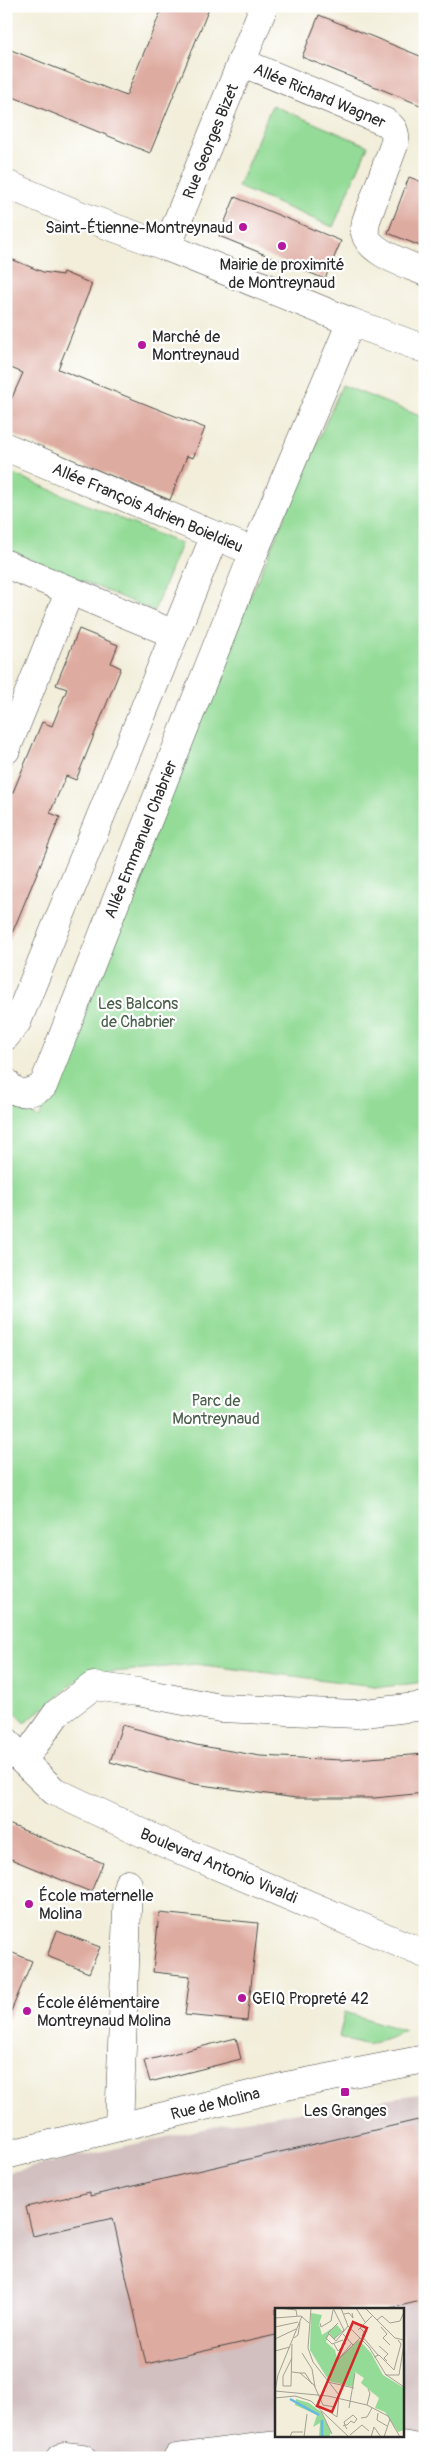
<svg xmlns="http://www.w3.org/2000/svg" width="431" height="2464" font-family="Pangolin,sans-serif">
  <rect width="100%" height="100%" fill="#fff"/>
  <filter id="ink" filterUnits="userSpaceOnUse"><feTurbulence type="fractalNoise" baseFrequency=".02" numOctaves="2"/><feDisplacementMap in="SourceGraphic" scale="10" xChannelSelector="R" yChannelSelector="G"/><feConvolveMatrix kernelMatrix="1 2 1 2 8 2 1 2 1" color-interpolation-filters="sRGB"/></filter>
  <filter id="wash" filterUnits="userSpaceOnUse"><feTurbulence type="fractalNoise" baseFrequency=".0096" numOctaves="4" result="noise"/><feDisplacementMap in="SourceGraphic" scale="20" xChannelSelector="R" yChannelSelector="G"/><feGaussianBlur stdDeviation="1.12" result="paint"/><feColorMatrix in="noise" values="0 0 0 0 0 0 0 0 0 0 0 0 0 0 0 0 0 1.4 0 .05"/><feComposite in="paint" operator="in"/></filter>
  <g filter="url(#wash)">
    <rect width="100%" height="100%" fill="#f2eeda"/>
    <path fill="#d2bfc0" fill-rule="evenodd" d="M425,2093V2458H6V2173L238,2121ZM276,2309H402V2435H276Z"/>
    <g fill="#93db96" stroke="#5f8360">
      <polygon points="272,105 368,146 333,227 238,187"/>
      <polygon points="342,385 425,418 425,1682 382,1687 195,1664 84,1675 25,1723 6,1702 6,1099 13,1105 39,1118 250,597"/>
      <polygon points="6,471 181,544 154,611 6,549"/>
      <polygon points="345,2012 405,2031 368,2045 339,2037"/>
    </g>
    <g id="blocks">
      <g fill="#deaba0">
        <polygon points="163,6 210,6 150,153 6,94 6,48 126,96"/>
        <polygon points="319,15 425,58 425,107 302,57"/>
        <polygon points="409,177 425,183 425,248 388,233"/>
        <polygon points="235,197 341,241 325,279 219,236"/>
        <polygon points="6,257 43,272 62,275 63,272 92,284 58,369 205,428 193,458 187,456 170,500 6,432 6,411 23,373 6,366"/>
        <polygon points="79,629 118,645 111,663 121,668 76,780 66,776 50,813 60,817 6,948 6,809 42,722 52,726 67,689 56,685"/>
        <polygon points="122,1725 196,1745 260,1756 341,1760 425,1754 425,1793 374,1798 296,1798 194,1784 110,1762"/>
        <polygon points="6,1823 103,1863 91,1892 6,1857"/>
        <polygon points="159,1913 258,1923 247,2021 185,2015 190,1976 153,1972"/>
        <polygon points="57,1931 100,1947 89,1973 47,1956"/>
        <polygon points="6,1950 32,1961 7,2021 6,2021"/>
        <polygon points="236,2038 241,2059 150,2082 144,2061"/>
        <polygon points="418,2120 425,2148 425,2300 387,2309 276,2309 276,2335 146,2364 113,2218 33,2236 26,2207 90,2192 90,2196"/>
      </g>
    </g>
  </g>
  <g filter="url(#ink)">
    <use href="#blocks" fill-opacity="0" stroke="#494845" stroke-width="1"/>
    <g fill="none" stroke-linecap="round" stroke-linejoin="round">
      <defs>
        <g id="minor">
          <path d="M241,62L385,122C395,128 397,134 394,145L366,221C366,224 364,230 365,233C369,253 409,265 425,272"/>
          <polyline points="6,184 77,214 167,247 351,322 425,349"/>
          <polyline points="167,247 264,6"/>
          <polyline points="6,447 254,552 351,322"/>
          <polyline points="6,564 174,634"/>
          <polyline points="6,750 70,590"/>
          <polyline points="6,1036 17,1022 215,535"/>
          <path d="M6,1082C16,1097 30,1094 43,1086L254,552"/>
          <polyline points="6,1741 23,1761 54,1791 166,1844 425,1954"/>
          <polyline points="23,1761 57,1713 93,1686 138,1692 220,1708 356,1714 425,1706"/>
          <polyline points="119,2127 128,1884"/>
          <polyline points="6,2155 286,2086 425,2059"/>
        </g>
        <g id="highway">
          <polyline points="60,2458 65,2456 82,2458"/>
          <path d="M177,2458C253,2448 350,2430 425,2450"/>
        </g>
      </defs>
      <use href="#minor" stroke="#494845" stroke-width="29"/>
      <use href="#highway" stroke="#494845" stroke-width="29"/>
      <use href="#minor" stroke="#fff" stroke-width="28"/>
      <use href="#highway" stroke="#fff" stroke-width="28"/>
    </g>
  </g>
  <g fill="#b5179e" stroke="#fff" stroke-width="2">
    <circle cx="243" cy="227" r="5"/>
    <circle cx="282" cy="246" r="5"/>
    <circle cx="142" cy="345" r="5"/>
    <circle cx="29" cy="1904" r="5"/>
    <circle cx="242" cy="1998" r="5"/>
    <circle cx="27" cy="2011" r="5"/>
    <rect x="340" y="2087" width="10" height="10" rx="2.5"/>
  </g>
  <g text-anchor="middle" stroke-width="4.5" stroke-linejoin="round" paint-order="stroke">
    <g font-size="16" fill="#2b2b2b" stroke="#fff">
      <text transform="translate(320 95) rotate(23)" y="6">Allée Richard Wagner</text>
      <text transform="translate(210 141) rotate(-68)" y="6">Rue Georges Bizet</text>
      <text transform="translate(148 507) rotate(23)" y="6">Allée François Adrien Boieldieu</text>
      <text transform="translate(140 839) rotate(-68)" y="6">Allée Emmanuel Chabrier</text>
      <text transform="translate(219 1865) rotate(23)" y="6">Boulevard Antonio Vivaldi</text>
      <text transform="translate(215 2103) rotate(-14)" y="6">Rue de Molina</text>
    </g>
    <g font-size="16" fill="#2b2b2b" stroke="#fff" text-anchor="start">
      <text x="233" y="233" text-anchor="end">Saint-Étienne-Montreynaud</text>
      <text x="282" y="270" text-anchor="middle">Mairie de proximité<tspan x="282" dy="18">de Montreynaud</tspan></text>
      <text x="152" y="342">Marché de<tspan x="152" dy="18">Montreynaud</tspan></text>
      <text x="39" y="1901">École maternelle<tspan x="39" dy="18">Molina</tspan></text>
      <text x="252" y="2004">GEIQ Propreté 42</text>
      <text x="37" y="2008">École élémentaire<tspan x="37" dy="18">Montreynaud Molina</tspan></text>
      <text x="345" y="2116" text-anchor="middle">Les Granges</text>
    </g>
    <g font-size="16" fill="#4a604b" stroke="#fff">
      <text x="138" y="1009">Les Balcons<tspan x="138" dy="18">de Chabrier</tspan></text>
      <text x="216" y="1406">Parc de<tspan x="216" dy="18">Montreynaud</tspan></text>
    </g>
  </g>
  <g transform="translate(275 2308)">
    <rect width="129" height="129" fill="#f2eeda"/>
    <path d="M36,5L47,7L44,16L47,27L62,17L67,23L59,31L54,25L51,34L60,42L62,51L84,32L96,45L108,67L129,80V122L123,124L110,104L100,100L104,90L86,75L89,70L80,64L78,79L54,73L35,42ZM21,91L34,95L46,104L56,124L54,129H44L45,115L38,119L42,107L20,97Z" fill="#93db96"/>
    <path fill="none" stroke="#66b9e2" stroke-width="2.5" d="M15,91L44,107M47,129V112"/>
    <path fill="none" stroke="#a2a094" stroke-width="1" d="M4,0L21,2L22,8M36,0L33,40L38,54L64,87L62,109M58,0L69,22L59,31M66,0L73,18L94,39L111,67H124L129,36M81,0L90,14M90,0L120,30L129,32M69,6L74,5L78,10L77,5M0,10L26,8L34,15M102,12L107,8L115,15L125,13L129,4M45,15L46,19L56,13L58,2M63,15L53,25L61,33L73,18M0,19L23,14M106,19L112,26L108,30L115,37M85,20L89,24L87,28L103,47M83,22L97,8M54,26L51,30L57,36L68,32M68,26L78,37L85,30M19,30L23,27L25,14M0,31L21,21M77,35L63,52L78,37M59,36L63,43L71,35M104,38L113,46L109,50L112,53M0,43L15,39M27,45L37,61L40,79M99,49L104,47L119,62L126,36L123,32M17,50L8,68V78H16L17,36M17,64L25,65L39,77L48,97L60,99M25,65H30L37,76M110,66L129,79M53,74L79,80M0,83L53,88L92,97L113,108L125,129M0,83L3,67L27,8M0,90L20,88L36,93L74,129M92,97L95,85L93,81M47,99L62,109M74,100L80,65M46,103L57,126M103,105L102,112L112,118M86,110L92,109L97,100M68,118L70,117H72L76,113L79,115L82,111L78,107L69,114L70,117V118L72,121M75,127L87,117L94,123M15,129L17,124H28M29,129L32,106M96,129L99,119L106,129M109,129L115,111"/>
    <path fill="#d62828" fill-opacity="0.15" stroke="#d62828" stroke-width="2.5" d="M78,14L92,20L57,104L42,98Z"/>
    <rect width="129" height="129" fill="none" stroke="#2b2b2b" stroke-width="2.5"/>
  </g>
  <rect width="431" height="2464" fill="none" stroke="#fff" stroke-width="25"/>
</svg>
